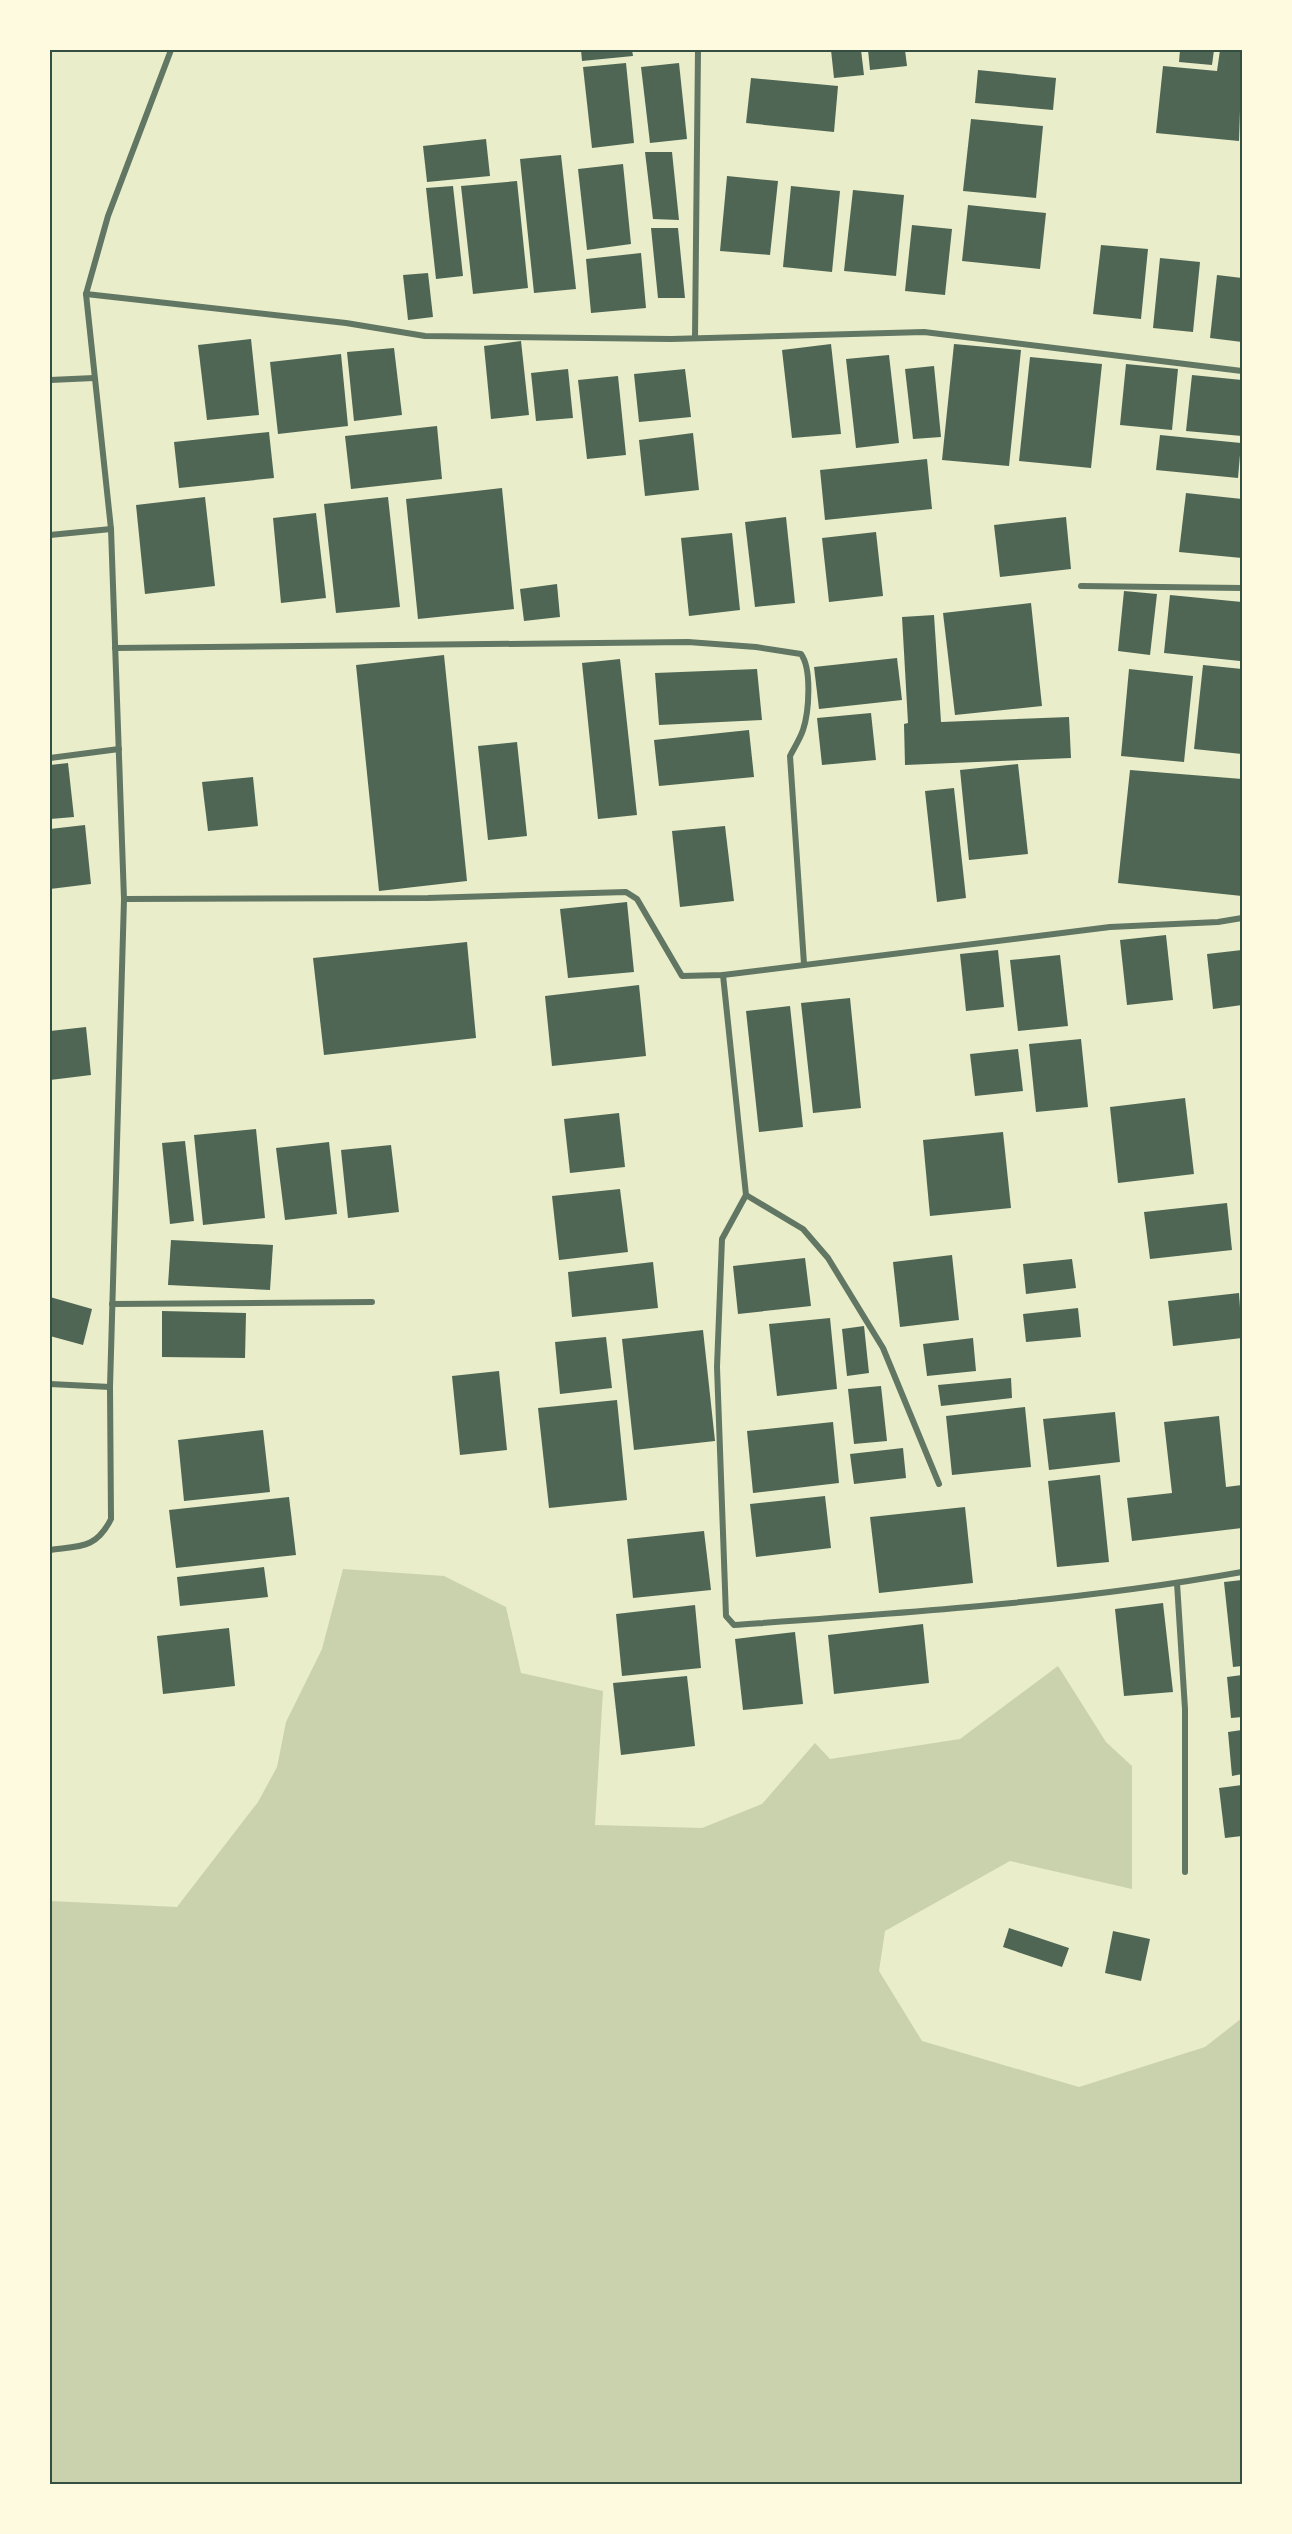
<svg xmlns="http://www.w3.org/2000/svg" width="1292" height="2534" font-family="'Work Sans',sans-serif">
  <rect width="100%" height="100%" fill="#e9edc9"/>
  <polygon fill="#cad2ad" points="343,1569 444,1576 506,1607 521,1673 603,1691 595,1825 702,1828 762,1804 815,1743 830,1759 960,1739 1058,1666 1106,1742 1132,1766 1132,1889 1010,1861 885,1931 879,1971 922,2041 1079,2087 1205,2047 1242,2018 1242,2484 50,2484 50,1901 177,1907 258,1802 277,1767 286,1722 322,1649"/>
  <g fill="#4f6655">
    <polygon points="581,50 632,50 633,56 582,61"/>
    <polygon points="831,50 861,50 864,75 834,78"/>
    <polygon points="868,50 905,50 907,66 870,70"/>
    <polygon points="1180,50 1214,50 1212,65 1179,62"/>
    <polygon points="1220,50 1242,50 1239,141 1156,133 1163,66 1217,71"/>
    <polygon points="626,63 634,143 592,148 583,67"/>
    <polygon points="679,63 687,139 650,143 641,67"/>
    <polygon points="978,70 1056,78 1053,110 975,103"/>
    <polygon points="751,78 838,86 834,132 746,123"/>
    <polygon points="971,119 1043,126 1036,198 963,191"/>
    <polygon points="486,139 490,176 427,182 423,146"/>
    <polygon points="645,152 672,152 679,220 653,219"/>
    <polygon points="561,155 576,289 534,293 520,159"/>
    <polygon points="623,164 631,244 587,250 578,169"/>
    <polygon points="727,176 778,181 770,255 720,251"/>
    <polygon points="517,181 528,288 473,294 461,186"/>
    <polygon points="453,186 463,276 436,279 426,188"/>
    <polygon points="791,186 840,191 832,272 783,267"/>
    <polygon points="853,190 904,195 896,276 844,271"/>
    <polygon points="968,205 1046,213 1040,269 962,261"/>
    <polygon points="912,225 952,229 945,295 905,291"/>
    <polygon points="651,228 678,228 685,298 658,298"/>
    <polygon points="1101,245 1148,249 1141,319 1093,314"/>
    <polygon points="641,253 646,308 591,313 586,259"/>
    <polygon points="1160,258 1200,262 1193,332 1153,328"/>
    <polygon points="428,273 433,317 408,320 403,275"/>
    <polygon points="1217,275 1242,278 1242,342 1210,338"/>
    <polygon points="251,339 259,415 207,420 198,345"/>
    <polygon points="521,341 529,415 491,419 484,346"/>
    <polygon points="831,344 841,434 792,438 782,350"/>
    <polygon points="954,344 1021,350 1009,466 942,460"/>
    <polygon points="394,348 402,415 354,421 347,352"/>
    <polygon points="341,354 348,426 278,434 270,362"/>
    <polygon points="889,355 899,443 856,448 846,359"/>
    <polygon points="1030,357 1102,364 1091,468 1019,461"/>
    <polygon points="1126,364 1178,369 1172,430 1120,425"/>
    <polygon points="934,366 941,437 913,439 905,369"/>
    <polygon points="568,369 573,418 536,421 531,373"/>
    <polygon points="685,369 691,417 639,422 634,374"/>
    <polygon points="1192,375 1242,380 1242,436 1186,431"/>
    <polygon points="618,376 626,455 587,459 578,380"/>
    <polygon points="437,426 442,479 351,489 345,436"/>
    <polygon points="269,432 274,478 179,488 174,442"/>
    <polygon points="693,433 699,490 645,496 639,440"/>
    <polygon points="1160,435 1241,443 1238,478 1156,470"/>
    <polygon points="927,459 932,509 825,520 820,470"/>
    <polygon points="502,488 514,609 418,619 406,499"/>
    <polygon points="1186,493 1242,499 1242,558 1179,552"/>
    <polygon points="205,497 215,586 145,594 136,505"/>
    <polygon points="388,497 400,607 336,613 324,504"/>
    <polygon points="316,513 326,598 281,603 273,518"/>
    <polygon points="786,517 795,603 755,607 745,522"/>
    <polygon points="1066,517 1071,569 1000,577 994,525"/>
    <polygon points="876,532 883,596 829,602 822,538"/>
    <polygon points="732,533 740,610 689,616 681,538"/>
    <polygon points="557,584 560,617 524,621 520,589"/>
    <polygon points="1124,591 1157,594 1150,655 1118,651"/>
    <polygon points="1170,595 1242,602 1240,661 1164,653"/>
    <polygon points="1031,603 1042,706 955,715 943,613"/>
    <polygon points="934,615 941,722 1069,717 1071,758 905,765 904,724 908,723 902,617"/>
    <polygon points="444,655 467,881 379,891 356,665"/>
    <polygon points="897,658 902,700 819,709 814,667"/>
    <polygon points="620,659 637,815 598,819 582,663"/>
    <polygon points="1203,665 1242,669 1242,754 1194,749"/>
    <polygon points="757,669 762,720 659,725 655,673"/>
    <polygon points="1129,669 1193,676 1184,762 1121,756"/>
    <polygon points="871,713 876,760 822,765 817,718"/>
    <polygon points="749,730 754,777 659,786 654,740"/>
    <polygon points="517,742 527,836 488,840 478,746"/>
    <polygon points="68,763 74,817 50,819 50,765"/>
    <polygon points="1018,764 1028,854 969,860 960,770"/>
    <polygon points="1130,770 1242,779 1242,896 1118,883"/>
    <polygon points="253,777 258,826 208,831 202,782"/>
    <polygon points="954,788 966,898 937,902 925,791"/>
    <polygon points="85,825 91,884 50,889 50,829"/>
    <polygon points="725,826 734,901 680,907 672,831"/>
    <polygon points="627,902 634,972 568,978 560,909"/>
    <polygon points="1166,935 1173,1000 1127,1005 1120,940"/>
    <polygon points="467,942 476,1038 324,1055 313,958"/>
    <polygon points="998,950 1004,1007 966,1011 960,954"/>
    <polygon points="1242,950 1242,1005 1213,1009 1207,954"/>
    <polygon points="1060,955 1068,1026 1018,1031 1010,960"/>
    <polygon points="639,985 646,1056 552,1066 545,996"/>
    <polygon points="850,998 861,1108 813,1113 801,1003"/>
    <polygon points="790,1006 803,1127 759,1132 746,1011"/>
    <polygon points="86,1027 91,1075 50,1080 50,1031"/>
    <polygon points="1081,1039 1088,1107 1036,1112 1029,1044"/>
    <polygon points="1018,1049 1023,1091 975,1096 970,1054"/>
    <polygon points="1185,1098 1194,1174 1118,1183 1110,1107"/>
    <polygon points="619,1113 625,1167 570,1173 564,1119"/>
    <polygon points="256,1129 265,1218 203,1225 194,1135"/>
    <polygon points="1003,1132 1011,1208 930,1216 923,1140"/>
    <polygon points="185,1141 194,1221 170,1224 162,1143"/>
    <polygon points="329,1142 337,1214 285,1220 276,1148"/>
    <polygon points="391,1145 399,1212 348,1218 341,1150"/>
    <polygon points="620,1189 628,1252 559,1260 552,1196"/>
    <polygon points="1227,1203 1232,1250 1150,1259 1144,1212"/>
    <polygon points="171,1240 273,1245 270,1290 168,1285"/>
    <polygon points="952,1255 959,1320 900,1327 893,1262"/>
    <polygon points="805,1258 811,1306 738,1314 733,1266"/>
    <polygon points="1072,1259 1076,1288 1026,1294 1023,1264"/>
    <polygon points="653,1262 658,1308 572,1317 568,1272"/>
    <polygon points="1239,1293 1242,1338 1173,1346 1168,1301"/>
    <polygon points="50,1297 92,1309 83,1345 50,1336"/>
    <polygon points="1078,1308 1081,1337 1026,1342 1023,1314"/>
    <polygon points="162,1311 246,1313 245,1358 162,1357"/>
    <polygon points="830,1318 837,1389 777,1396 769,1324"/>
    <polygon points="864,1326 869,1373 847,1376 842,1329"/>
    <polygon points="703,1330 715,1441 634,1450 622,1339"/>
    <polygon points="606,1337 612,1388 560,1394 555,1342"/>
    <polygon points="973,1338 976,1371 927,1376 923,1344"/>
    <polygon points="499,1371 507,1450 460,1455 452,1376"/>
    <polygon points="1011,1378 1012,1398 941,1406 938,1385"/>
    <polygon points="881,1386 887,1441 854,1444 848,1389"/>
    <polygon points="617,1400 627,1500 549,1508 538,1408"/>
    <polygon points="1025,1407 1031,1467 952,1475 946,1416"/>
    <polygon points="1115,1412 1120,1462 1049,1470 1043,1419"/>
    <polygon points="1219,1416 1226,1487 1242,1485 1242,1528 1132,1541 1127,1498 1172,1493 1164,1422"/>
    <polygon points="833,1422 839,1483 753,1493 747,1431"/>
    <polygon points="263,1430 270,1492 184,1501 178,1440"/>
    <polygon points="903,1448 906,1478 854,1484 850,1454"/>
    <polygon points="1100,1475 1109,1562 1057,1567 1048,1481"/>
    <polygon points="825,1496 831,1548 756,1557 750,1504"/>
    <polygon points="289,1497 296,1555 176,1568 169,1510"/>
    <polygon points="965,1507 973,1583 879,1593 870,1517"/>
    <polygon points="704,1531 711,1590 633,1598 627,1539"/>
    <polygon points="264,1567 268,1597 180,1606 177,1577"/>
    <polygon points="1242,1580 1242,1666 1233,1667 1224,1582"/>
    <polygon points="1163,1603 1173,1692 1124,1696 1115,1609"/>
    <polygon points="695,1605 701,1668 622,1676 616,1614"/>
    <polygon points="923,1624 929,1683 834,1694 828,1635"/>
    <polygon points="229,1628 235,1686 163,1694 157,1636"/>
    <polygon points="795,1632 803,1704 743,1710 735,1639"/>
    <polygon points="1242,1675 1242,1717 1231,1718 1227,1677"/>
    <polygon points="687,1676 695,1746 621,1755 613,1683"/>
    <polygon points="1242,1730 1242,1774 1232,1776 1228,1732"/>
    <polygon points="1242,1785 1242,1836 1225,1838 1219,1788"/>
    <polygon points="1009,1928 1069,1948 1062,1967 1003,1947"/>
    <polygon points="1113,1931 1150,1939 1141,1981 1105,1973"/>
  </g>
  <g fill="none" stroke-linecap="round" stroke-linejoin="round">
    <g stroke="#617663" stroke-width="6">
      <polyline points="86,294 346,323 425,336 671,339 924,332 1242,371"/>
      <polyline points="695,338 698,50"/>
      <polyline points="50,380 94,378"/>
      <polyline points="50,535 111,529"/>
      <polyline points="1081,586 1242,588"/>
      <path d="M115,648L688,642L756,647L801,654C812,669 809,712 803,730C800,739 794,748 790,756L804,964"/>
      <polyline points="50,758 119,749"/>
      <polyline points="124,899 428,898 626,892 637,899 682,976 723,975 1110,927 1218,922 1242,918"/>
      <path d="M723,975L746,1195L722,1239L717,1367L726,1616L734,1625C904,1613 1074,1602 1242,1572"/>
      <polyline points="746,1195 803,1229 828,1258 883,1348 939,1484"/>
      <polyline points="112,1304 372,1302"/>
      <polyline points="50,1384 110,1387"/>
      <path d="M50,1550C80,1546 96,1549 111,1519L110,1387L124,899L111,529L86,294L108,216L171,50"/>
      <polyline points="1177,1583 1185,1709 1185,1872"/>
    </g>
  </g>
  <rect width="1292" height="2534" fill="none" stroke="#fefae0" stroke-width="102"/>
  <rect x="51" y="51" width="1190" height="2432" fill="none" stroke="#344e41" stroke-width="2"/>
</svg>
